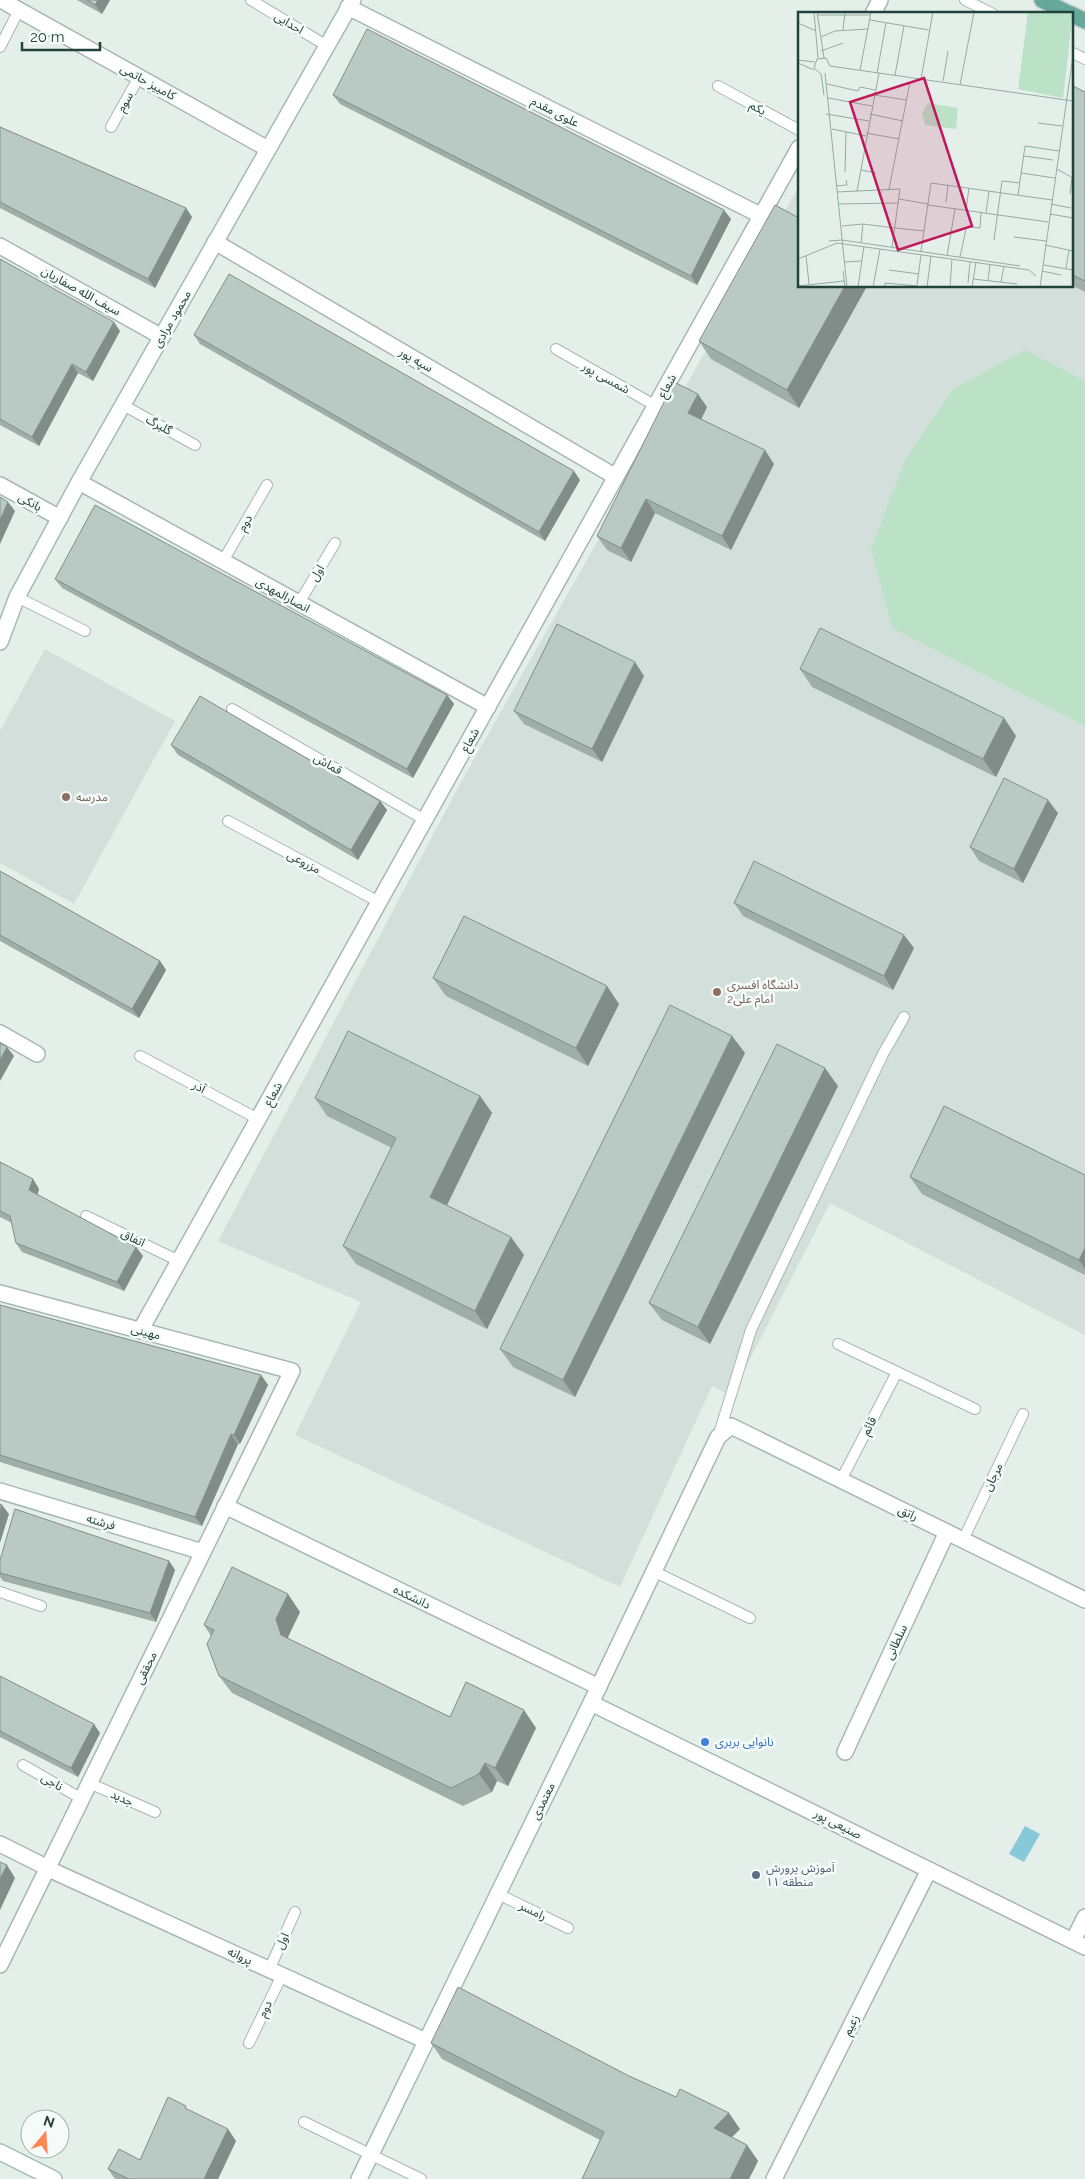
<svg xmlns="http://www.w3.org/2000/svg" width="1085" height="2179" font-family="Raleway,'Noto Sans Arabic',sans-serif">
  <rect width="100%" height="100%" fill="#e4efea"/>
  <g fill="#d2dfda">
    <polygon points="1071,87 1085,94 1085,1335 830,1203 731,1396 712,1386 620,1587 295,1435 361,1302 218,1241 461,782 799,186 799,286 1071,286"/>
    <polygon points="45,649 175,721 74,904 0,863 0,731"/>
  </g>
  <polygon fill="#bbe2c7" points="1025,350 1085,381 1085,726 892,628 871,549 905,460 953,389"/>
  <polygon fill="#87c8d9" points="1025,1826 1040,1834 1024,1862 1009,1854"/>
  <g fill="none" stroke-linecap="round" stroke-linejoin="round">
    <defs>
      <g id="lane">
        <polyline points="251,0 327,46"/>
        <polyline points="965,0 993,14"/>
        <polyline points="0,47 19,10"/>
        <polyline points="1071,52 1085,59"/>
        <polyline points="718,86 799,130"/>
        <polyline points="111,127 139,77"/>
        <polyline points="556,349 656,406"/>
        <polyline points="123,405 195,445"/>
        <polyline points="223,561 267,485"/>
        <polyline points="17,597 85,631"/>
        <polyline points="299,603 335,543"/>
        <polyline points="232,709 425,820"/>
        <polyline points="228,821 379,902"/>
        <polyline points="140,1056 258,1119"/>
        <polyline points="86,1216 179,1261"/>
        <polyline points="838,1344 975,1409"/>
        <polyline points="718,1437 751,1330 883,1054 904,1017"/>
        <polyline points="841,1480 897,1372"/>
        <polyline points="963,1540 1023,1414"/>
        <polyline points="655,1572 750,1618"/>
        <polyline points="0,1592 41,1606"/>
        <polyline points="23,1765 82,1799"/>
        <polyline points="89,1783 155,1812"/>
        <polyline points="498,1894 568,1928"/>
        <polyline points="269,1970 295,1912"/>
        <polyline points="249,2043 282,1975"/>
        <polyline points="304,2122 421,2179"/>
      </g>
      <g id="street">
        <polyline points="1,0 268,149"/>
        <polyline points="348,7 762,216"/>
        <polyline points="873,14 880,0"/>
        <polyline points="215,242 616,477"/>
        <polyline points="0,246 162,337"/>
        <polyline points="79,482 488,707"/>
        <polyline points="0,485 60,518"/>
        <polyline points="0,1033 37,1054"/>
        <polyline points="0,1293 292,1371 0,1965"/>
        <polyline points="140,1331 799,148"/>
        <polyline points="0,1491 203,1552"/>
        <polyline points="225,1506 599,1687"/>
        <polyline points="1085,1600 731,1426 718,1437 591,1703 1085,1947"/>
        <polyline points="845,1752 947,1532"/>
        <polyline points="0,1844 48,1868"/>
        <polyline points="53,1871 426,2041"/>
        <polyline points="1073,1941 1085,1917"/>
        <polyline points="774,2179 929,1870"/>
      </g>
      <g id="secondary">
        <polyline points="0,642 17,597 79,482 353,0"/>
        <polyline points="0,2152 54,2179"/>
        <polyline points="359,2179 591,1703"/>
      </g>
      <g id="primary">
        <polyline points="1042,0 1070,14"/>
        <polyline points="1071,14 1085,21"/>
      </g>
    </defs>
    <use href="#lane" stroke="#a6b8b2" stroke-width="12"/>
    <use href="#street" stroke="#a6b8b2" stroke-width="18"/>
    <use href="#secondary" stroke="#a1bcb4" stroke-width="18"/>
    <use href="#primary" stroke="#c1cac8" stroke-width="18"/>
    <use href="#lane" stroke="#fff" stroke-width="10"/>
    <use href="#street" stroke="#fff" stroke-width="15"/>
    <use href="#secondary" stroke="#fff" stroke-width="15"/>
    <use href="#primary" stroke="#64a99b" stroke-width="15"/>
  </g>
  <g fill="#9faea9">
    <polygon points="77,0 110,0 102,14"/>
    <polygon points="1071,85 1085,92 1085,292 1071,285"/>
    <polygon points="333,95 731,219 697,285 340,104"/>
    <polygon points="0,127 186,208 192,217 155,288 0,208"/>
    <polygon points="0,259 120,331 93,381 78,373 39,446 0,425"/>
    <polygon points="799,286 867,286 799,408 711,359 699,341"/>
    <polygon points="194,335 580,480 545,541 200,344"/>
    <polygon points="707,407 701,419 774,464 731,550 655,513 631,562 607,550 597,536"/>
    <polygon points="55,579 447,695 454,704 413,778 62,588"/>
    <polygon points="800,669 1004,718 1016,736 996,777 812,687"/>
    <polygon points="644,676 602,762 524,724 514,711"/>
    <polygon points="171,745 380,801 387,810 358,860 178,755"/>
    <polygon points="1058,813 1023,883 979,861 970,847"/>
    <polygon points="0,871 160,961 166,970 139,1018 0,941"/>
    <polygon points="734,903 914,948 893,990 743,916"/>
    <polygon points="433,978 619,1004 588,1066 446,996"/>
    <polygon points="745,1053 575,1397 513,1367 500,1349"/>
    <polygon points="838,1086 710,1344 662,1320 649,1303"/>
    <polygon points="480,1096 492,1113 447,1205 524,1255 487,1329 356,1264 343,1246 392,1148 327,1116 315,1098"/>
    <polygon points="0,1162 33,1179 39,1189 37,1195 136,1247 143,1256 124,1291 22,1252 16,1243 12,1223 0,1217"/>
    <polygon points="1085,1175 1085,1275 922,1194 910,1177"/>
    <polygon points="0,1305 261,1375 268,1385 240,1444 238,1444 202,1526 0,1462"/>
    <polygon points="0,1560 169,1561 175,1570 156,1622 3,1581 0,1577"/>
    <polygon points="300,1612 288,1637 289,1639 450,1717 536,1728 508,1786 497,1781 492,1792 463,1806 232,1693 219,1676 211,1636 204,1625"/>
    <polygon points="0,1676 100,1733 78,1777 0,1737"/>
    <polygon points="431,2043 629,2076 740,2129 732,2137 747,2145 758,2161 749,2179 582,2179 600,2140 442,2059"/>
    <polygon points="190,2111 236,2141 218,2179 115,2179 108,2169 140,2160"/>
  </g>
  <g fill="#828d89">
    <polygon points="98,0 110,0 102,14 95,5"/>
    <polygon points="186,208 192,217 155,288 148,279"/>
    <polygon points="724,210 731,219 697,285 691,276"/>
    <polygon points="845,286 867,286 799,408 787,390"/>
    <polygon points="114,322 120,331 93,381 86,372"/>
    <polygon points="72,364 78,373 39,446 32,437"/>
    <polygon points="698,394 707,407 698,426 688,413"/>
    <polygon points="765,450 774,464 731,550 722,536"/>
    <polygon points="574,471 580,480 545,541 539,532"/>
    <polygon points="646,499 655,513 631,562 621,548"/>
    <polygon points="8,502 15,511 0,544 0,520"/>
    <polygon points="635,662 644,676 602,762 592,749"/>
    <polygon points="447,695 454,704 413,778 407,769"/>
    <polygon points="1004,718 1016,736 996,777 983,759"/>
    <polygon points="1048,800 1058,813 1023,883 1014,869"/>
    <polygon points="380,801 387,810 358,860 351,850"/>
    <polygon points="904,935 914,948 893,990 884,976"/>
    <polygon points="160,961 166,970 139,1018 132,1009"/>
    <polygon points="607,986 619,1004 588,1066 576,1048"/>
    <polygon points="732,1036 745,1053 575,1397 563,1380"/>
    <polygon points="7,1047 14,1056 0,1081 0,1060"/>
    <polygon points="825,1068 838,1086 710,1344 698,1327"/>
    <polygon points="480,1096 492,1113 442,1215 430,1197"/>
    <polygon points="33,1179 39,1189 36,1200 29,1190"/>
    <polygon points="511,1237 524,1255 487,1329 475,1311"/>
    <polygon points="136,1247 143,1256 124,1291 117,1282"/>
    <polygon points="1085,1248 1085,1269 1079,1260"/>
    <polygon points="261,1375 268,1385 240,1444 234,1435"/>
    <polygon points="231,1434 238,1444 202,1526 195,1517"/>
    <polygon points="2,1505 9,1514 0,1543 0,1512"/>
    <polygon points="169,1561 175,1570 156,1622 150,1613"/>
    <polygon points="288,1594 300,1612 288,1637 293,1653 281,1635 276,1619"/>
    <polygon points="524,1710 536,1728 508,1786 495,1768"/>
    <polygon points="94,1724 100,1733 78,1777 71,1768"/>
    <polygon points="485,1763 497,1781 492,1792 479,1774"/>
    <polygon points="7,1865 15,1878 0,1910 0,1879"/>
    <polygon points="729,2113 740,2129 725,2144 714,2128"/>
    <polygon points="228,2129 236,2141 218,2179 204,2179"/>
    <polygon points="747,2145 758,2161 749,2179 730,2179"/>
  </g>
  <g fill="#b9cac4" stroke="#828d89">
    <polygon points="87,0 98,0 95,5"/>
    <polygon points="367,29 724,210 691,276 333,95"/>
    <polygon points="1071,85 1085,92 1085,281 1071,274"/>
    <polygon points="0,127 186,208 148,279 0,202"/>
    <polygon points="775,205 799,218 799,286 845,286 787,390 699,341"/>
    <polygon points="0,259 114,322 86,372 72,364 32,437 0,419"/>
    <polygon points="229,274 574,471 539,532 194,335"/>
    <polygon points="674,382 698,394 688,413 765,450 722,536 646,499 621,548 597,536"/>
    <polygon points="0,497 8,502 0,520"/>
    <polygon points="95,505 447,695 407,769 55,579"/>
    <polygon points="557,624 635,662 592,749 514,711"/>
    <polygon points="820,628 1004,718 983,759 800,669"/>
    <polygon points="200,696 380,801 351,850 171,745"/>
    <polygon points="1004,778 1048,800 1014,869 970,847"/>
    <polygon points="754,861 904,935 884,976 734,903"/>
    <polygon points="0,871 160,961 132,1009 0,935"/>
    <polygon points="464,916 607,986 576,1048 433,978"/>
    <polygon points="670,1005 732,1036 563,1380 500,1349"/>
    <polygon points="348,1031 480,1096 430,1197 511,1237 475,1311 343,1246 396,1138 315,1098"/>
    <polygon points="0,1043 7,1047 0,1060"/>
    <polygon points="777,1044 825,1068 698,1327 649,1303"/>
    <polygon points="944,1106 1085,1175 1085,1248 1079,1260 910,1177"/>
    <polygon points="0,1162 33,1179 29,1190 136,1247 117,1282 16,1243 10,1216 0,1211"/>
    <polygon points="0,1305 261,1375 234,1435 231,1434 195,1517 0,1455"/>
    <polygon points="0,1504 2,1505 0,1512"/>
    <polygon points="15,1509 169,1561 150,1613 0,1573 0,1560"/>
    <polygon points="232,1567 288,1594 276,1619 281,1635 450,1717 466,1682 524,1710 495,1768 485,1763 479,1774 451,1788 219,1676 207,1644 214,1630 204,1625"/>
    <polygon points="0,1676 94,1724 71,1768 0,1731"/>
    <polygon points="0,1862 7,1865 0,1879"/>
    <polygon points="458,1987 629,2076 676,2097 680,2089 729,2113 714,2128 747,2145 730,2179 582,2179 604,2132 431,2043"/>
    <polygon points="168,2097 186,2106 185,2108 228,2129 204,2179 129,2179 108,2169 119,2149 140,2160"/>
  </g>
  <g fill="#8d6e63" stroke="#f5fbf8" stroke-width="2">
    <circle cx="66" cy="797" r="5"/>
    <circle cx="717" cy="992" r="5"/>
  </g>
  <circle fill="#3f7fe0" stroke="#f5fbf8" stroke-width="2" cx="705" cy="1742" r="5"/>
  <circle fill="#5c6f8a" stroke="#f5fbf8" stroke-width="2" cx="756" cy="1875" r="5"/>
  <g text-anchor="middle" stroke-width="5" stroke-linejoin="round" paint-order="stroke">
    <g font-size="12" fill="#21433b" stroke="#f5fbf8">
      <text transform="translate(289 23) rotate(31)" y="4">احدایی</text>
      <text transform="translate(148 82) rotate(29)" y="4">کامبیز حاتمی</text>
      <text transform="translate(125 102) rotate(-61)" y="4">سوم</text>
      <text transform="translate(758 108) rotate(29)" y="4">یکم</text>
      <text transform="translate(555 112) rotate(27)" y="4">علوی مقدم</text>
      <text transform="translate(81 291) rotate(29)" y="4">سیف الله صفاریان</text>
      <text transform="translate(172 319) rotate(-60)" y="4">محمود مرادی</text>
      <text transform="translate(416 360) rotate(30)" y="4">سپه پور</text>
      <text transform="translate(606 378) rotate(29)" y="4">شمسی پور</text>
      <text transform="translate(667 386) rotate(-61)" y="4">شعاع</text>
      <text transform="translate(159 425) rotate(29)" y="4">گلبرگ</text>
      <text transform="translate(30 502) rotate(29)" y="4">بانکی</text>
      <text transform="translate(245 523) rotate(-60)" y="4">دوم</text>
      <text transform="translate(317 573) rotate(-59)" y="4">اول</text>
      <text transform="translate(283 595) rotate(29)" y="4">انصارالمهدی</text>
      <text transform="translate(470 740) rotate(-61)" y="4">شعاع</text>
      <text transform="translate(328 764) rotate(30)" y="4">قماش</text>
      <text transform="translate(304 862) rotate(28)" y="4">مزروعی</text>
      <text transform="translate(199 1087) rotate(28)" y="4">آذر</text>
      <text transform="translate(273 1094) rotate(-61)" y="4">شعاع</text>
      <text transform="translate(133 1238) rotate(26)" y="4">اتفاق</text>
      <text transform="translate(146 1332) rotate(15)" y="4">مهینی</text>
      <text transform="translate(869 1426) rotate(-63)" y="4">قائم</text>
      <text transform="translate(993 1477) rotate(-64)" y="4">مرجان</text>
      <text transform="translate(908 1513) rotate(26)" y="4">راتق</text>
      <text transform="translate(101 1522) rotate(17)" y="4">فرشته</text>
      <text transform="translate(412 1597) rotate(26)" y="4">دانشکده</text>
      <text transform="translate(896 1642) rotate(-65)" y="4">سلطانی</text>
      <text transform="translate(146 1668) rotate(-64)" y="4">محققی</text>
      <text transform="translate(52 1782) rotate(30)" y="4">ناجی</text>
      <text transform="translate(122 1798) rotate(24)" y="4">جدید</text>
      <text transform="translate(543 1801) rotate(-64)" y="4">معتمدی</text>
      <text transform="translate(838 1824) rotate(27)" y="4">صنیعی پور</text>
      <text transform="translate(533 1911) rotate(26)" y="4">رامسر</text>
      <text transform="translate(282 1941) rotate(-65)" y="4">اول</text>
      <text transform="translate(240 1956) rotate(25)" y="4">پروانه</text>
      <text transform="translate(265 2009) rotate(-65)" y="4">دوم</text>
      <text transform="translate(851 2025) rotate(-63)" y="4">زعیم</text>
    </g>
    <g font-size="12" fill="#785e54" stroke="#f5fbf8" text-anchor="start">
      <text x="76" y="801">مدرسه</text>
      <text x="727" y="989">دانشگاه افسری<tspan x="727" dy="14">امام علی2</tspan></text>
    </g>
    <g font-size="12" fill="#366cbe" stroke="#f5fbf8" text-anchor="start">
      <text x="715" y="1746">نانوایی بربری</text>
    </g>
    <g font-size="12" fill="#4e5e75" stroke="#f5fbf8" text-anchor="start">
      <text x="766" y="1872">آموزش پرورش<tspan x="766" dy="14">منطقه ۱۱</tspan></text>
    </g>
  </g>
  <g transform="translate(798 12)">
    <rect width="275" height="275" fill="#e4efea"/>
    <path d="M230,0H275L265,86L220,77ZM130,91L160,96L158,117L127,113L124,101Z" fill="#bbe2c7"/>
    <path fill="none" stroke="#96aaa4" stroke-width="1" d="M16,0L20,46M19,0L26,46M20,3H72M72,8L131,18M0,11L18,19M45,18L47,0M23,25L37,19L70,17M23,39L45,31M0,48L17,50M0,51L16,58M32,54L275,89M62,58L73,0M27,61L49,275M79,61L88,11M23,62L26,83M23,62L16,56L19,47L28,46L32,54M97,63L106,14M123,67L135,0M145,69L150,39M29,72L60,79L62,75L77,78M162,73L176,0M76,83L109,88M30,86L74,94M28,102L71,109M72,102L105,109M240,111L264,114M34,117L68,124M68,121L101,127M226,144L255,148M259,157L275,166M63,158L78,161M47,160L48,120M223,161L257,166M38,174L49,173L48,168M91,177L112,70M59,179L81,61M39,180L102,177L94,235M272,182L274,166M220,183L227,134L261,139M101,187L130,192M148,190L150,173M40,192L100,191M253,192L273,196M130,193L250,210M168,198L171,176M188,201L191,179M252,202L275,206M44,214L65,212L97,216M173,215L182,216L183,201M97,216L126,219M216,225L248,229M196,228L204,169L222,171M31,229L44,228L222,254M63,231L65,212M247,233L275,239M123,239L133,171L254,188M8,244L11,272M149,244L157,197M162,245L168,217M0,247L39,231L231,258L238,264M47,250L63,249M246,253L275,258M268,256L271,238M91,258L121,262M45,259L47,275M244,259L263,263M175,267L219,272M190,268L192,253M203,270L206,254M170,271L172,250M119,273L123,243M0,274L46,269M60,275L66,234M75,275L82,237M87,275V271L119,274M129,275L133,244M152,275L154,247M174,275L178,250M242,275L275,44"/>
    <path fill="#c2185b" fill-opacity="0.15" stroke="#c2185b" stroke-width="2.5" d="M126,66L174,214L100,238L52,90Z"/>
    <rect width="275" height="275" fill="none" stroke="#21433b" stroke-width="2.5"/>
  </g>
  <g transform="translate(45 2134) rotate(18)"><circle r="24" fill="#f5fbf8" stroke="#a0b1ac"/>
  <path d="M0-4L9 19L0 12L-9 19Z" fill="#ff8652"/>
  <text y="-8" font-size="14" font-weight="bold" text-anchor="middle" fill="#21433b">N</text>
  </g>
  <path d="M22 42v8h78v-8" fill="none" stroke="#21433b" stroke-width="2.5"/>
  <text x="30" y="42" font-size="15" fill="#21433b" stroke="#f5fbf8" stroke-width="4" paint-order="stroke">20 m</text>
</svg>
